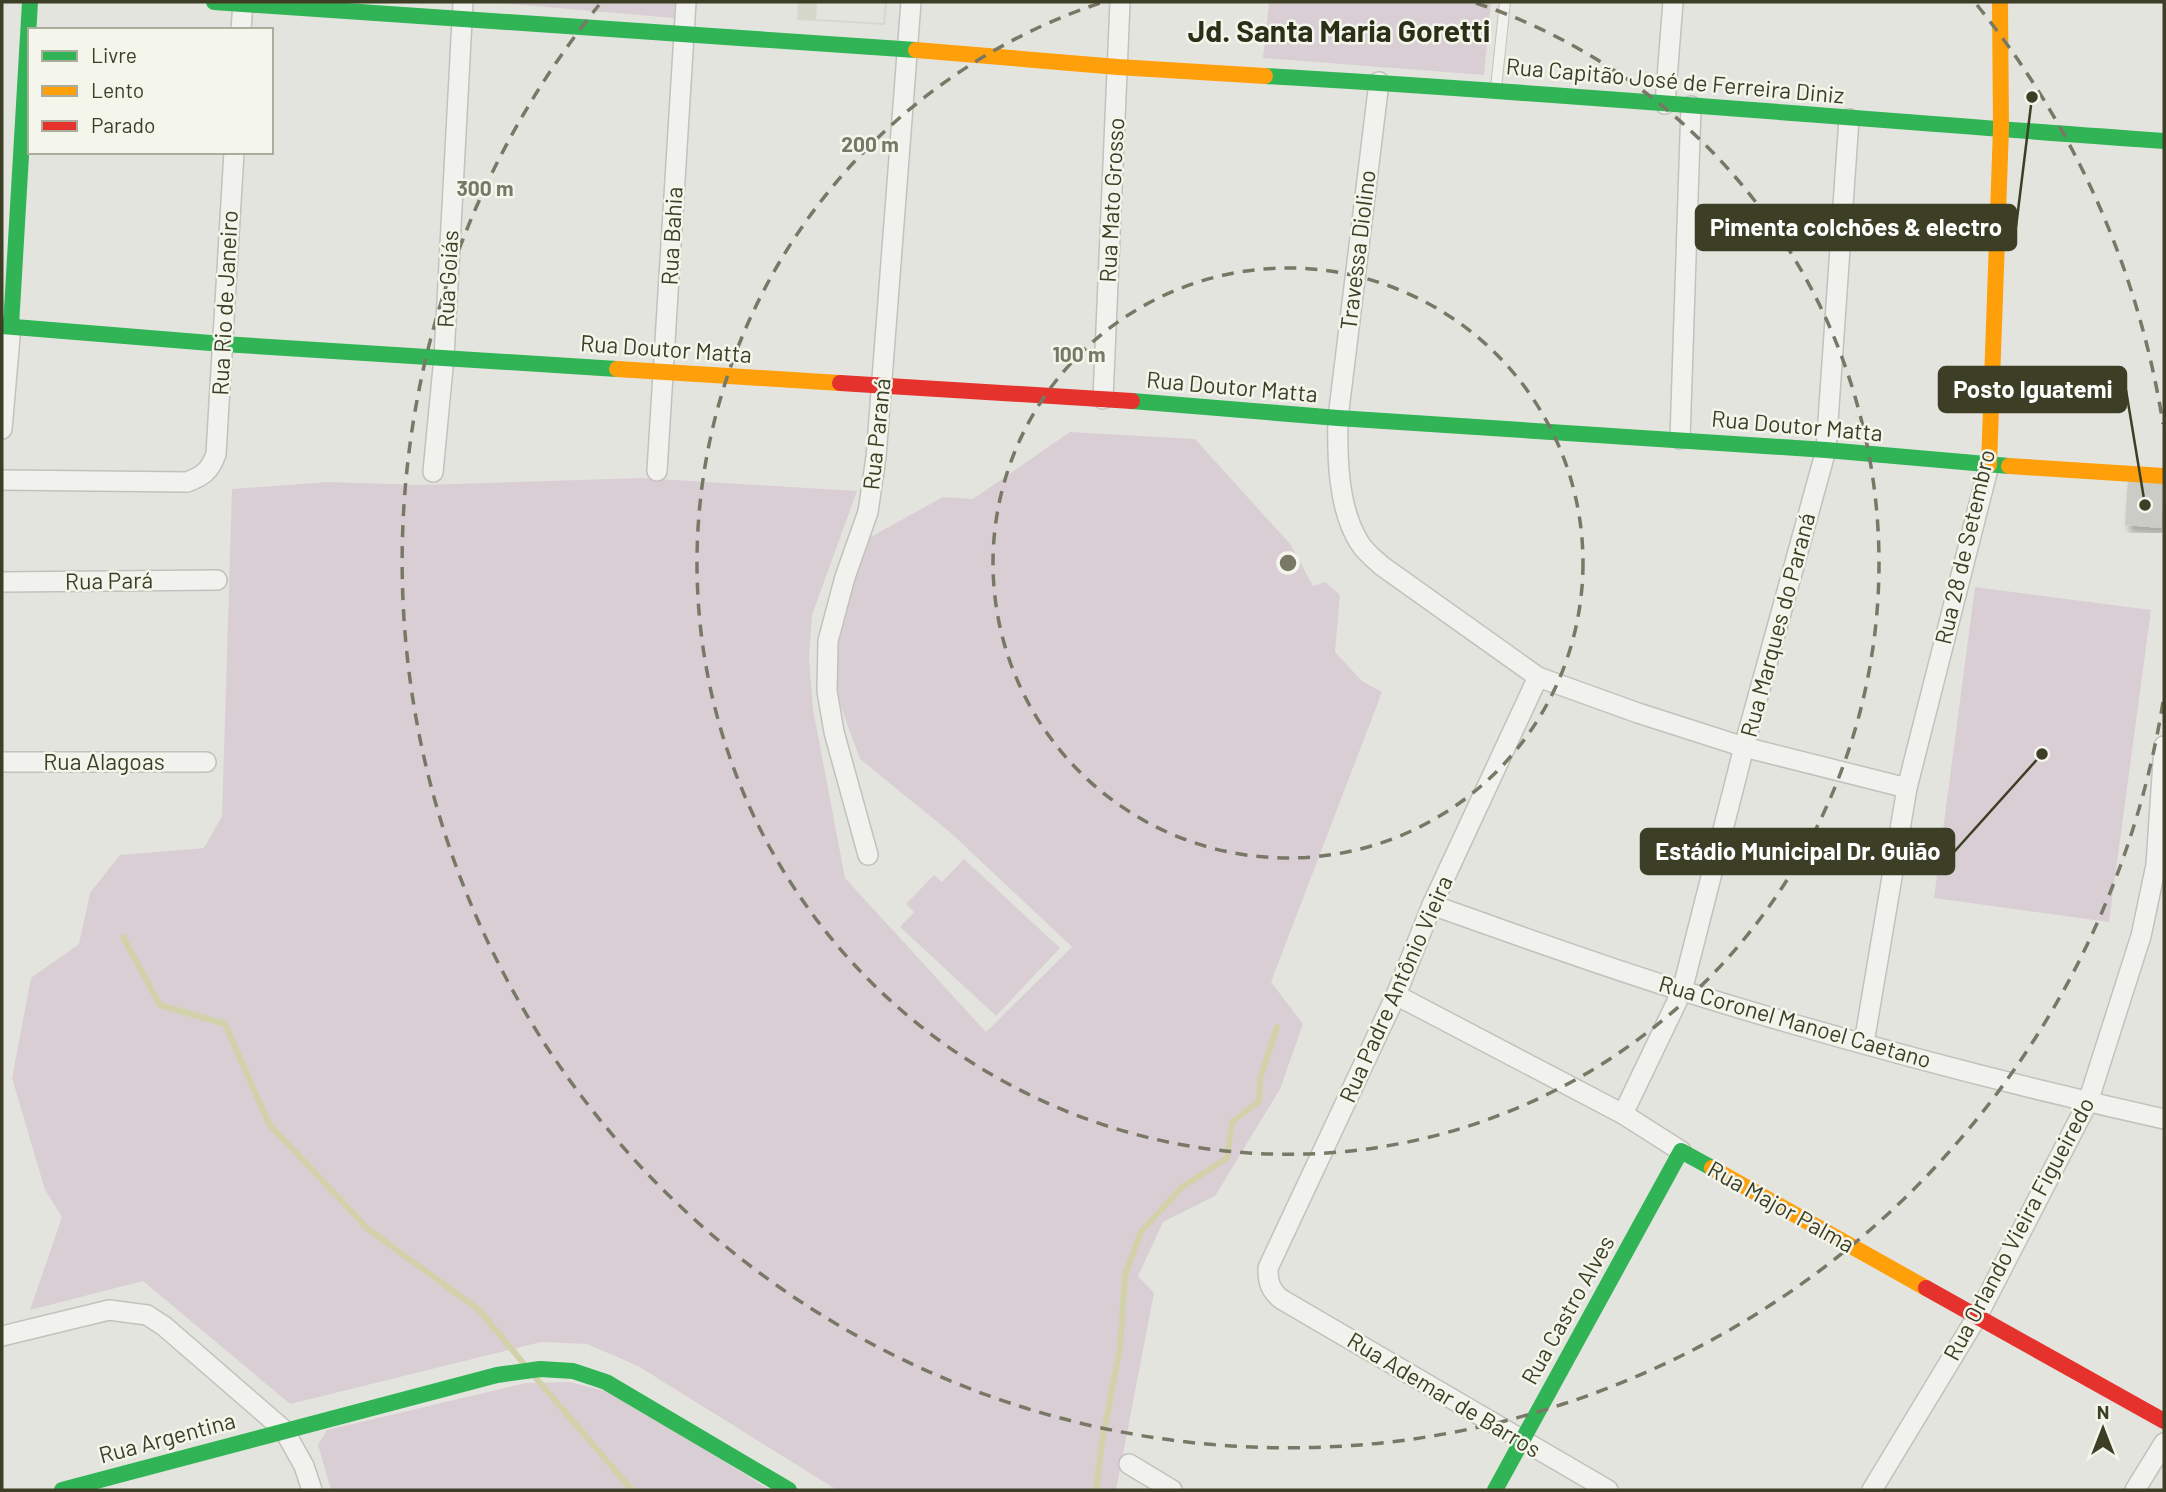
<svg xmlns="http://www.w3.org/2000/svg" width="2166" height="1492" font-family="Barlow,sans-serif">
  <defs>
    <filter id="shadow"><feDropShadow dx="4" dy="7" stdDeviation="3.5" flood-color="#0004"/></filter>
  </defs>
  <rect width="100%" height="100%" fill="#e4e4df"/>
  <polygon fill="#d7d8cc" points="798,2 817,2 816,19 883,23 885,2 887,2 885,25 797,20"/>
  <g fill="#daced5">
    <polygon points="487,2 675,2 674,18"/>
    <polygon points="1269,2 1491,2 1484,75 1263,58"/>
    <polygon points="1070,432 1195,439 1291,545 1313,586 1325,582 1340,595 1335,652 1362,681 1382,692 1271,982 1303,1024 1280,1089 1215,1196 1163,1222 1138,1276 1154,1293 1116,1490 837,1490 638,1366 587,1344 541,1342 290,1404 143,1281 30,1310 62,1217 45,1190 12,1078 31,978 79,944 90,893 120,855 204,848 222,816 232,489 328,482 421,485 642,478 857,491 812,615 809,658 813,709 845,878 986,1032 1072,947 952,834 860,759 840,704 834,657 836,622 867,539 943,497 973,499"/>
    <polygon points="1975,587 2151,610 2109,922 1934,898"/>
    <polygon points="964,859 1060,948 996,1016 900,927 914,912 906,904 934,875 942,882"/>
    <polygon points="569,1382 614,1393 770,1490 331,1490 318,1445 327,1430 526,1383"/>
  </g>
  <g fill="none" stroke-linecap="round" stroke-linejoin="round">
    <g stroke="#d2d2aa" stroke-width="6">
      <polyline points="123,937 160,1005 225,1024 269,1124 368,1229 479,1310 524,1364"/>
      <polyline points="536,1378 632,1490"/>
      <polyline points="1096,1490 1102,1442 1120,1348 1125,1275 1141,1232 1182,1187 1227,1158 1232,1122 1259,1101 1260,1079 1277,1027"/>
    </g>
  </g>
  <polygon fill="#ccccc7" filter="url(#shadow)" points="2128,479 2164,481 2161,528 2125,525"/>
  <g fill="none" stroke-linecap="round" stroke-linejoin="round">
    <defs>
      <polyline id="lane" points="1496,88 1505,2"/>
      <g id="street">
        <polyline points="241,30 243,2"/>
        <path d="M1379,82L1338,418C1337,457 1338,508 1359,542C1364,551 1374,559 1382,566L1538,677L1638,713L1744,747L1907,788"/>
        <polyline points="1665,104 1673,2"/>
        <polyline points="1103,399 1120,2"/>
        <polyline points="2,429 11,326"/>
        <polyline points="1680,439 1691,106"/>
        <polyline points="657,471 686,2"/>
        <polyline points="433,472 444,357 463,2"/>
        <path d="M2,480L187,482C203,476 210,471 216,454L234,152"/>
        <polyline points="2,582 217,580"/>
        <path d="M1538,677L1432,905L1396,995L1268,1268C1268,1282 1270,1290 1281,1299L1608,1490"/>
        <polyline points="2,762 206,762"/>
        <polyline points="868,855 834,732 827,691 828,641 845,577 868,512 876,457 911,2"/>
        <path d="M1432,905C1515,934 1598,965 1683,991C1841,1040 2002,1083 2164,1119"/>
        <polyline points="1396,995 1623,1114 1681,1151"/>
        <polyline points="1864,1043 1907,788 1989,465"/>
        <polyline points="1623,1114 1682,991 1744,747 1826,450 1849,119"/>
        <polyline points="2,1336 109,1310 147,1315 164,1326 284,1430 304,1466 312,1490"/>
        <polyline points="1129,1464 1172,1490"/>
        <polyline points="1872,1490 1978,1315 2088,1102 2141,936 2156,865 2164,746"/>
        <polyline points="2135,1490 2164,1443"/>
      </g>
    </defs>
    <use href="#lane" stroke="#c2c2bd" stroke-width="12"/>
    <use href="#street" stroke="#c2c2bd" stroke-width="22"/>
    <use href="#lane" stroke="#f1f1ee" stroke-width="10"/>
    <use href="#street" stroke="#f1f1ee" stroke-width="19"/>
    <g stroke="#30b455" stroke-width="16">
      <polyline points="214,2 916,50"/>
      <path d="M1265,76C1565,93 1864,120 2164,141"/>
      <polyline points="2,326 223,344 617,369"/>
      <polyline points="11,326 30,2"/>
      <polyline points="1132,401 1338,418 1826,450 2009,466"/>
      <polyline points="62,1490 497,1375 540,1369 573,1371 606,1382 789,1490"/>
      <polyline points="1495,1490 1681,1151 1712,1168"/>
    </g>
    <g stroke="#ff9f0a" stroke-width="16">
      <polyline points="916,50 1118,67 1265,76"/>
      <polyline points="617,369 840,383"/>
      <polyline points="1989,465 2001,128 2000,2"/>
      <polyline points="2009,466 2164,476"/>
      <polyline points="1712,1168 1926,1288"/>
    </g>
    <g stroke="#e5322d" stroke-width="16">
      <polyline points="840,383 1132,401"/>
      <polyline points="1926,1288 2164,1421"/>
    </g>
  </g>
  <g fill="none" stroke="#777966" stroke-width="3.5" stroke-dasharray="12 9">
    <circle cx="1288" cy="563" r="295"/>
    <path d="M1476 3A591 591 0 1 1 1100 3"/>
    <path d="M2163 702A886 886 0 1 1 599 5M1977 5A886 886 0 0 1 2163 424"/>
  </g>
  <g text-anchor="middle" stroke-width="5" stroke-linejoin="round" paint-order="stroke">
    <g font-size="23" fill="#3c3f25" stroke="#f4f5eb">
      <text transform="translate(1675 81) rotate(5)" y="8">Rua Capitão José de Ferreira Diniz</text>
      <text transform="translate(1112 200) rotate(-87)" y="8">Rua Mato Grosso</text>
      <text transform="translate(672 236) rotate(-87)" y="8">Rua Bahia</text>
      <text transform="translate(1358 250) rotate(-83)" y="8">Travessa Diolino</text>
      <text transform="translate(448 279) rotate(-87)" y="8">Rua Goiás</text>
      <text transform="translate(225 303) rotate(-87)" y="8">Rua Rio de Janeiro</text>
      <text transform="translate(666 349) rotate(4)" y="8">Rua Doutor Matta</text>
      <text transform="translate(1232 387) rotate(5)" y="8">Rua Doutor Matta</text>
      <text transform="translate(1797 426) rotate(5)" y="8">Rua Doutor Matta</text>
      <text transform="translate(877 434) rotate(-84)" y="8">Rua Paraná</text>
      <text transform="translate(1965 547) rotate(-77)" y="8">Rua 28 de Setembro</text>
      <text transform="translate(109 581) rotate(-1)" y="8">Rua Pará</text>
      <text transform="translate(1778 625) rotate(-75)" y="8">Rua Marques do Paraná</text>
      <text x="104" y="770">Rua Alagoas</text>
      <text transform="translate(1396 989) rotate(-66)" y="8">Rua Padre Antônio Vieira</text>
      <text transform="translate(1795 1022) rotate(16)" y="8">Rua Coronel Manoel Caetano</text>
      <text transform="translate(1781 1207) rotate(29)" y="8">Rua Major Palma</text>
      <text transform="translate(2019 1229) rotate(-62)" y="8">Rua Orlando Vieira Figueiredo</text>
      <text transform="translate(1568 1310) rotate(-61)" y="8">Rua Castro Alves</text>
      <text transform="translate(1444 1395) rotate(31)" y="8">Rua Ademar de Barros</text>
      <text transform="translate(167 1438) rotate(-15)" y="8">Rua Argentina</text>
    </g>
    <g font-size="30" font-weight="bold" fill="#2c2f17" stroke="#f4f5eb">
      <text x="1339" y="42">Jd. Santa Maria Goretti</text>
    </g>
  </g>
  <circle cx="1288" cy="563" r="10" fill="#777966" stroke="#f4f5eb" stroke-width="3.5"/>
  <g font-size="21" text-anchor="middle" font-weight="bold" fill="#777966" stroke="#f4f5eb" stroke-width="5" stroke-linejoin="round" paint-order="stroke">
    <text x="870" y="152">200 m</text>
    <text x="485" y="196">300 m</text>
    <text x="1079" y="362">100 m</text>
  </g>
  <path fill="none" stroke="#3c3f25" stroke-width="2.5" d="M2032 97L2016 227M2145 505L2126 390M2042 754L1954 852"/>
  <g fill="#3c3f25" stroke="#f4f5eb" stroke-width="2.5">
    <circle cx="2032" cy="97" r="7"/>
    <circle cx="2145" cy="505" r="7"/>
    <circle cx="2042" cy="754" r="7"/>
  </g>
  <g fill="#3c3f25" stroke="#3c3f25" stroke-width="2.5">
    <rect x="1696" y="205" width="320" height="45" rx="7"/>
    <rect x="1939" y="367" width="187" height="45" rx="7"/>
    <rect x="1641" y="829" width="313" height="45" rx="7"/>
  </g>
  <g font-size="24" text-anchor="middle" font-weight="bold" fill="#fff">
    <text x="1856" y="236">Pimenta colchões &amp; electro</text>
    <text x="2033" y="398">Posto Iguatemi</text>
    <text x="1798" y="860">Estádio Municipal Dr. Guião</text>
  </g>
  <rect width="2166" height="1492" fill="none" stroke="#3c3f25" stroke-width="7"/>
  <rect x="28" y="28" width="245" height="126" fill="#f4f5eb" stroke="#aaac9c" stroke-width="2"/>
  <rect x="42" y="51" width="35" height="10" fill="#30b455" stroke="#aaac9c" stroke-width="2"/>
  <text x="91" y="63" font-size="21" fill="#3c3f25">Livre</text>
  <rect x="42" y="86" width="35" height="10" fill="#ff9f0a" stroke="#aaac9c" stroke-width="2"/>
  <text x="91" y="98" font-size="21" fill="#3c3f25">Lento</text>
  <rect x="42" y="121" width="35" height="10" fill="#e5322d" stroke="#aaac9c" stroke-width="2"/>
  <text x="91" y="133" font-size="21" fill="#3c3f25">Parado</text>
  <g transform="translate(2103 1429)" stroke="#f4f5eb" stroke-width="5" paint-order="stroke">
  <path d="M0-5L12 26L0 18L-12 26Z" fill="#3c3f25"/>
  <text y="-10" font-size="19" font-weight="bold" text-anchor="middle" fill="#3c3f25">N</text>
  </g>
</svg>
